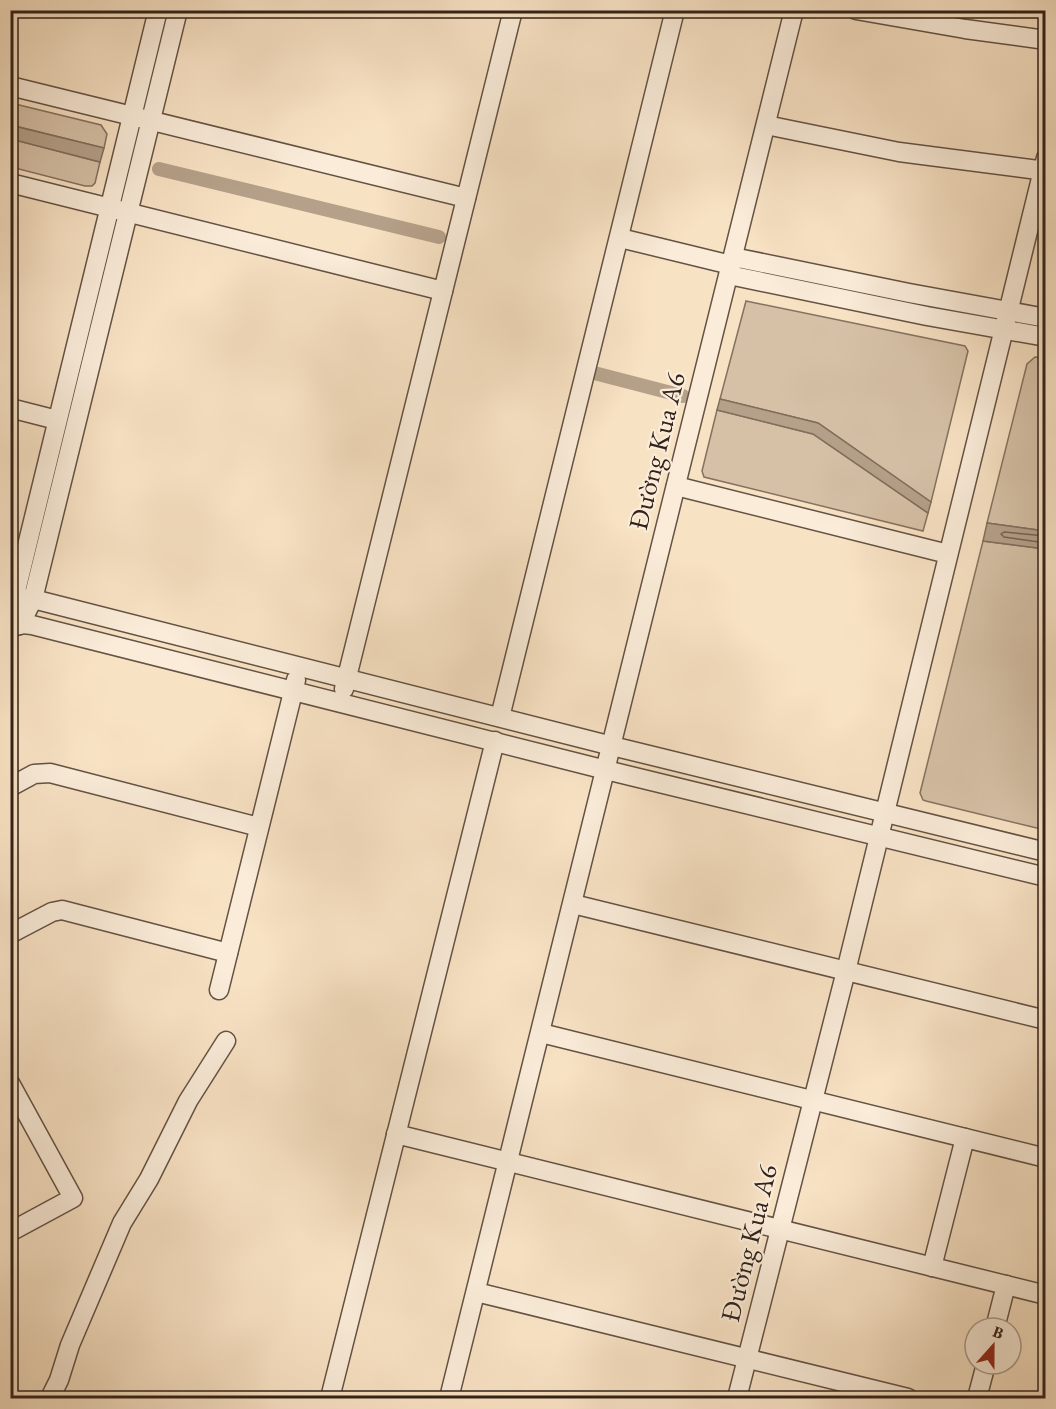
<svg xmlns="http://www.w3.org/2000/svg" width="1056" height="1409" font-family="'EB Garamond',serif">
  <rect width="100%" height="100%" fill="#f8e2c4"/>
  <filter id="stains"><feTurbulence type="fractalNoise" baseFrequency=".00333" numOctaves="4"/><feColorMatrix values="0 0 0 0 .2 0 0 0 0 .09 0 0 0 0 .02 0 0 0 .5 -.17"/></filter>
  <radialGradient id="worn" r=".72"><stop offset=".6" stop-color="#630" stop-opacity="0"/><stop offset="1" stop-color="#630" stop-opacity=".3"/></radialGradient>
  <g fill="#d6c1a7" stroke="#847260" stroke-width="1.5">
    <polygon points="11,103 101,125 107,134 104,148 11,125"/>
    <polygon points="11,139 100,162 95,183 92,186 85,186 11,167"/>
    <polygon points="746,301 965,346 968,351 931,502 818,423 720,399"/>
    <polygon points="1035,357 1045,358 1045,531 987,523 1027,364"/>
    <polygon points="717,410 813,434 928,513 923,531 704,477 702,471"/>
    <polygon points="983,541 1045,549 1045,830 926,801 923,800 920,793"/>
  </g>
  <g fill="#b5a18a" stroke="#816e5d" stroke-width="1.5">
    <polygon points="10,125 104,148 100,162 11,139"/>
    <polygon points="720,399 818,423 931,502 928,513 813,434 717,410"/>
    <polygon points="987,523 1045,531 1045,549 983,541"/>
  </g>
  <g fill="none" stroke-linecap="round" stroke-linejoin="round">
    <polyline stroke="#746252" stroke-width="1.5" points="1046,536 1004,532 1001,534 1004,537 1046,543"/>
    <g stroke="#b5a18a" stroke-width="14">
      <polyline points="159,169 439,237"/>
      <polyline points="598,374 683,396"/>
    </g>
    <defs>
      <g id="minor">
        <polyline points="856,10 965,29 1046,40"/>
        <polyline points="10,86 466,198"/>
        <polyline points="766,125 899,152 1046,171"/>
        <polyline points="10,183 443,291"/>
        <polyline points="620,238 731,265"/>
        <polyline points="733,257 909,293 1046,318"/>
        <polyline points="729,275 927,316 1046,337"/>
        <polyline points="10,408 57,420"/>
        <polyline points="676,486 948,554"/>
        <polyline points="10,600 19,598 33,599 612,746 1046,852"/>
        <polyline points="16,609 14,599 158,10"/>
        <polyline points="20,625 33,599 178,10"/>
        <polyline points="10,628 22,624 32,625 606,770 1046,877"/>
        <polyline points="344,689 513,10"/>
        <polyline points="500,717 675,10"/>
        <polyline points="10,787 34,774 50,773 259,827"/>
        <polyline points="573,904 1046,1020"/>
        <polyline points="10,934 52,912 62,910 228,953"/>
        <polyline points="219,990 296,680"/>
        <polyline points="541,1033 1046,1158"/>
        <polyline points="10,1083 73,1198 10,1232"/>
        <polyline points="396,1134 1046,1295"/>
        <polyline points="932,1267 965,1138"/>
        <polyline points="476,1292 908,1398"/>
        <polyline points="995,1328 1006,1285"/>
        <polyline points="50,1398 59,1380 70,1345 122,1223 149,1179 188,1101 226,1041"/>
        <polyline points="330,1398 495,741"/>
        <polyline points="449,1398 794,10"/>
        <polyline points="737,1398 846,971 1046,158"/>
        <polyline points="977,1398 986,1364"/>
      </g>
    </defs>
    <use href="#minor" stroke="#645244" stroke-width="21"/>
    <use href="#minor" stroke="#faecd9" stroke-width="18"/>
  </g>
  <g text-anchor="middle" stroke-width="4.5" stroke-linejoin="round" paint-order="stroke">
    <g font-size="27" fill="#32221a" stroke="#faecd9">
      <text transform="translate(657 451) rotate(-76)" y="9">Đường Kua A6</text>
      <text transform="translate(749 1243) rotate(-76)" y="9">Đường Kua A6</text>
    </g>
  </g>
  <rect width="1056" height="1409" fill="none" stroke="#f8e2c4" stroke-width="36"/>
  <rect x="12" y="12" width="1032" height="1385" fill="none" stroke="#32221a" stroke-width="3"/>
  <rect x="18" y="18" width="1020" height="1373" fill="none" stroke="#32221a" stroke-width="1.5"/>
  <g transform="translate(993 1346) rotate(21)"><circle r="28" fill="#faecd9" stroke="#aa9b8d" stroke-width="1.5"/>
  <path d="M0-4.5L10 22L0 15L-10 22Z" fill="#8f2418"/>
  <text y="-9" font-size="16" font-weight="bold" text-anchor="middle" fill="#32221a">B</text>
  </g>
  <rect width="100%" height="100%" filter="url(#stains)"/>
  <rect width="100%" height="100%" fill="url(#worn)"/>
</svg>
